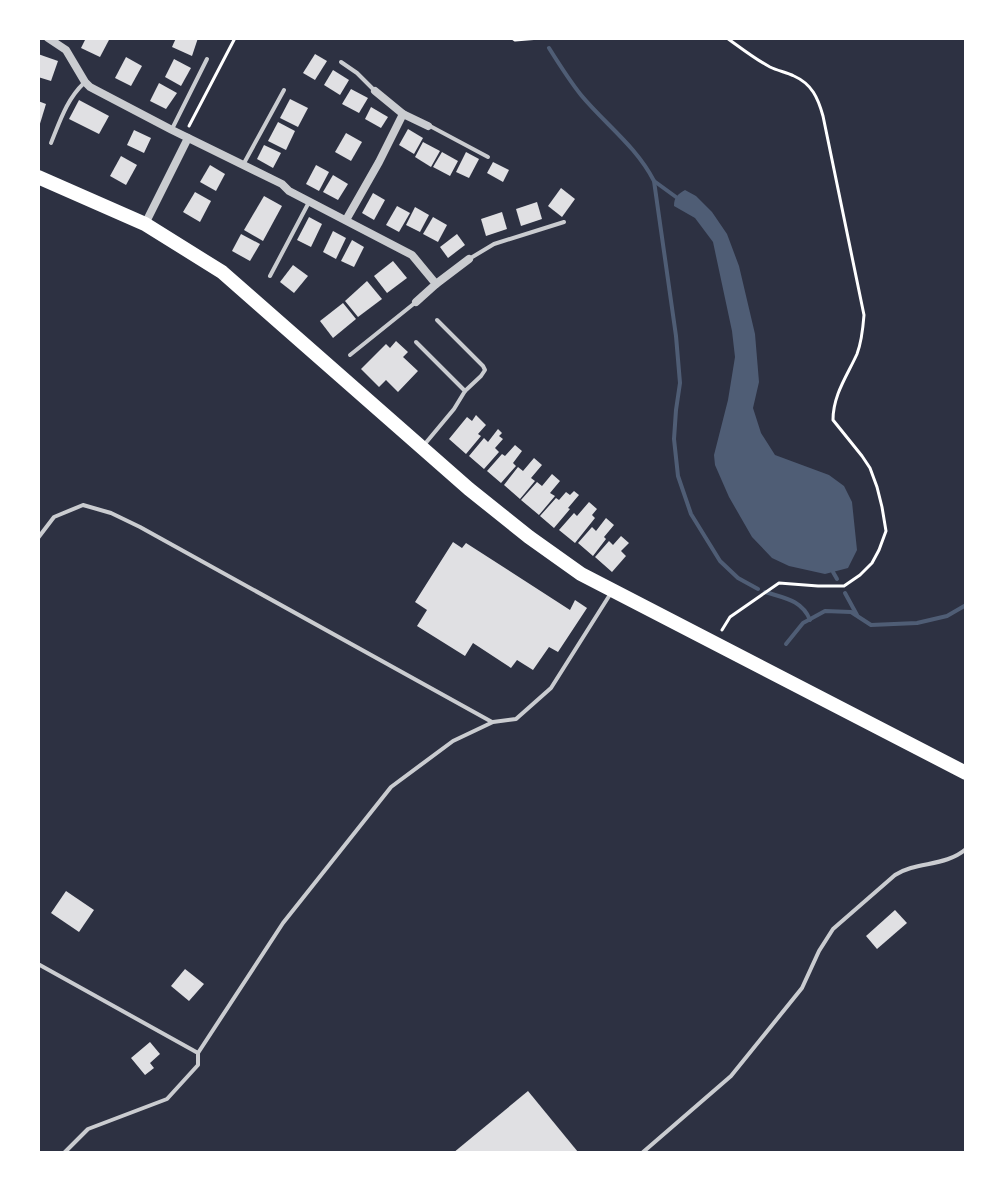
<svg xmlns="http://www.w3.org/2000/svg" width="1004" height="1191" font-family="'Playfair Display',serif">
  <rect width="100%" height="100%" fill="#2d3142"/>
  <path fill="#4f5d75" d="M685,190L696,196L712,212L727,234L739,266L755,334L759,382L753,408L761,433L775,455L829,475L844,486L852,502L857,550L848,568L825,574L789,566L772,558L752,537L729,497L715,465L714,455L728,400L735,357L732,331L713,242L695,218L674,206C674,197 678,194 685,190Z"/>
  <g fill="none" stroke-linecap="round" stroke-linejoin="round">
    <g stroke="#4f5d75" stroke-width="4">
      <path d="M549,48C559,64 569,80 581,95C605,124 636,146 654,181L676,336L680,383L676,410L674,439L678,476L691,514L720,561L738,578L758,589"/>
      <polyline points="654,181 676,197"/>
      <polyline points="833,572 837,579"/>
      <path d="M765,592C784,598 802,600 810,620"/>
      <polyline points="845,593 857,615"/>
      <polyline points="786,644 803,623 825,611 851,612 871,625 917,623 947,616 966,605"/>
    </g>
  </g>
  <g fill="#e0e0e3">
    <polygon points="86,38 110,38 100,57 81,48"/>
    <polygon points="176,38 198,38 192,56 172,47"/>
    <polygon points="38,54 58,61 51,81 38,77"/>
    <polygon points="315,54 327,61 315,80 303,73"/>
    <polygon points="126,57 142,66 131,86 115,78"/>
    <polygon points="174,59 191,68 181,86 165,77"/>
    <polygon points="333,70 349,80 340,95 324,85"/>
    <polygon points="159,83 177,93 166,109 150,101"/>
    <polygon points="351,89 368,98 359,113 342,104"/>
    <polygon points="290,99 308,108 298,127 280,118"/>
    <polygon points="79,100 109,116 99,134 69,119"/>
    <polygon points="38,101 46,104 39,127 38,127"/>
    <polygon points="371,107 388,117 381,128 365,119"/>
    <polygon points="278,122 295,131 286,150 268,141"/>
    <polygon points="408,129 423,138 414,154 399,145"/>
    <polygon points="134,130 151,138 144,153 127,145"/>
    <polygon points="346,133 362,142 351,161 335,152"/>
    <polygon points="423,142 440,151 431,167 415,157"/>
    <polygon points="264,145 281,153 273,168 257,159"/>
    <polygon points="442,152 458,161 450,176 433,167"/>
    <polygon points="466,152 479,159 469,178 456,172"/>
    <polygon points="121,156 137,165 126,185 110,176"/>
    <polygon points="493,162 509,170 503,182 487,173"/>
    <polygon points="210,165 225,174 216,191 200,182"/>
    <polygon points="316,165 329,172 319,191 306,184"/>
    <polygon points="333,175 348,184 338,200 323,192"/>
    <polygon points="561,188 575,199 562,217 548,206"/>
    <polygon points="195,192 211,201 200,222 183,212"/>
    <polygon points="373,193 385,200 374,220 362,213"/>
    <polygon points="264,196 282,206 263,241 244,230"/>
    <polygon points="537,202 542,219 521,226 516,209"/>
    <polygon points="397,206 410,213 399,232 386,225"/>
    <polygon points="415,207 429,215 420,232 406,225"/>
    <polygon points="502,212 507,229 486,236 481,219"/>
    <polygon points="309,217 322,224 311,247 297,240"/>
    <polygon points="433,217 447,225 438,242 423,234"/>
    <polygon points="333,231 346,238 336,259 323,252"/>
    <polygon points="241,234 260,244 250,261 232,251"/>
    <polygon points="457,234 465,245 448,258 440,247"/>
    <polygon points="352,240 364,247 354,267 341,261"/>
    <polygon points="393,261 407,278 387,293 374,276"/>
    <polygon points="293,265 308,276 294,293 280,282"/>
    <polygon points="367,281 382,299 358,317 345,301"/>
    <polygon points="343,303 356,319 333,338 320,321"/>
    <polygon points="396,341 408,352 403,357 418,371 398,392 386,380 379,387 361,369 386,344 390,348"/>
    <polygon points="476,415 486,425 478,434 481,436 466,454 449,439 467,417 472,421"/>
    <polygon points="498,429 502,433 499,436 503,439 495,448 499,452 484,469 469,456 484,438 488,442"/>
    <polygon points="515,445 522,451 513,463 516,466 501,483 487,471 502,454 505,456"/>
    <polygon points="534,458 542,465 531,478 535,481 520,499 504,485 518,467 523,471"/>
    <polygon points="552,474 560,481 550,493 555,496 539,515 521,500 537,482 542,486"/>
    <polygon points="574,491 579,495 568,508 570,509 554,528 540,516 556,498 559,500 566,492 570,495"/>
    <polygon points="589,502 597,509 592,515 595,518 575,543 559,530 574,513 577,516"/>
    <polygon points="606,518 614,525 604,537 606,539 593,556 578,543 592,527 596,531"/>
    <polygon points="621,536 629,543 621,551 626,556 612,572 595,557 609,541 613,545"/>
    <polygon points="453,542 462,548 466,543 570,610 575,600 587,608 558,652 549,647 533,670 517,660 511,668 473,643 465,656 417,626 427,610 415,602"/>
    <polygon points="66,891 94,910 79,932 51,913"/>
    <polygon points="895,910 907,923 877,949 866,936"/>
    <polygon points="185,969 204,984 189,1001 171,986"/>
    <polygon points="150,1042 160,1054 150,1063 154,1068 145,1075 131,1058"/>
    <polygon points="528,1091 578,1152 577,1153 453,1153"/>
  </g>
  <g fill="none" stroke-linecap="round" stroke-linejoin="round">
    <g stroke="#fff" stroke-width="3">
      <polyline points="512,38 515,40 540,38"/>
      <polyline points="189,126 235,38"/>
      <path d="M722,630L730,617L779,583L818,586H844L860,575L872,563L879,550L886,531L882,507L877,487L870,468L862,456L833,420C833,395 847,376 857,354C862,341 863,328 864,315L823,116C818,98 812,84 794,76C786,72 778,71 770,67C755,59 741,48 727,38"/>
    </g>
    <g stroke="#caccd0" stroke-width="4">
      <polyline points="341,62 357,73 375,91"/>
      <polyline points="430,126 488,157"/>
      <polyline points="172,129 207,59"/>
      <path d="M51,143C60,121 67,99 84,83"/>
      <polyline points="243,165 284,90"/>
      <polyline points="469,259 494,244 564,222"/>
      <polyline points="270,276 308,204"/>
      <polyline points="437,320 483,366 485,370 481,376 465,391"/>
      <polyline points="416,342 465,391 454,409 424,445"/>
      <polyline points="350,355 416,302"/>
      <polyline points="38,538 54,517 83,505 111,513 140,527 492,722"/>
      <polyline points="38,964 198,1053"/>
      <polyline points="64,1153 88,1129 167,1099 198,1065 198,1053 283,923 391,787 453,741 493,722 516,719 551,688 611,593"/>
      <path d="M642,1153L731,1076L802,988L819,951L833,929L895,875C917,861 945,867 966,849"/>
    </g>
    <g stroke="#caccd0" stroke-width="8">
      <polyline points="48,38 66,50 85,82 90,87 172,130 282,184 289,191 412,255 436,284 416,302"/>
      <polyline points="375,91 403,114 428,126"/>
      <polyline points="346,220 379,162 403,114"/>
      <polyline points="145,224 188,138"/>
      <polyline points="436,284 469,259"/>
    </g>
    <polyline stroke="#fff" stroke-width="14" points="38,177 145,224 222,272 469,489 529,537 581,574 966,773"/>
  </g>
  <rect width="1004" height="1191" fill="none" stroke="#ffffff" stroke-width="80"/>
</svg>
